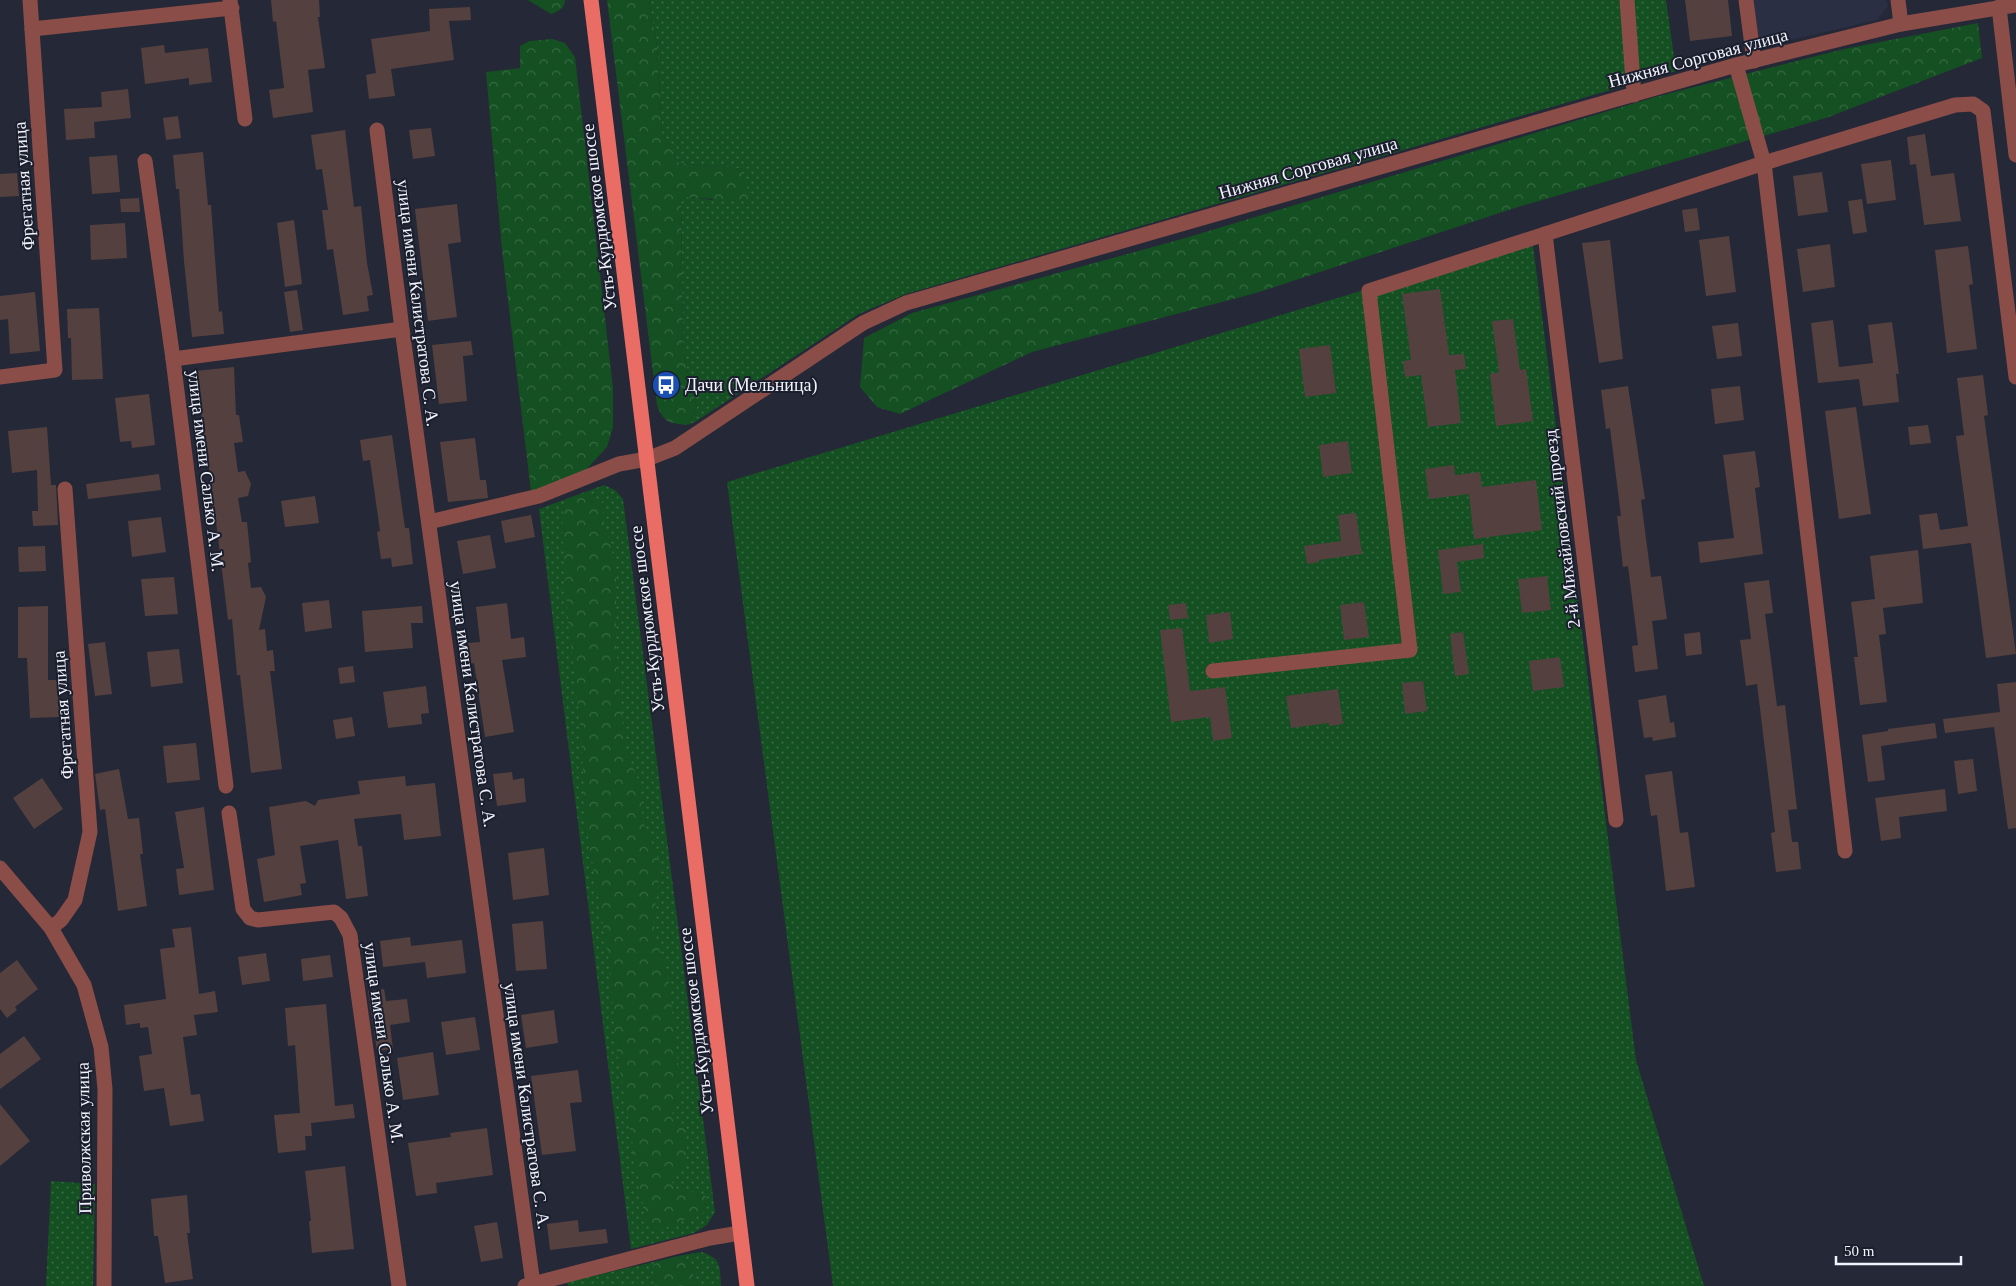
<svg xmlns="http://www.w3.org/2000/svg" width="2016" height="1286" font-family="Georgia,serif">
  <defs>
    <pattern id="grass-dots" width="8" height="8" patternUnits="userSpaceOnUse" patternTransform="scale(1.25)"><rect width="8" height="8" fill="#145021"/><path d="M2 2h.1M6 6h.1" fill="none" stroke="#376a42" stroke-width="1.8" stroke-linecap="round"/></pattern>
    <pattern id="forest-crowns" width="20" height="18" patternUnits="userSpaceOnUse" patternTransform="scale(1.25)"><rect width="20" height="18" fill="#145021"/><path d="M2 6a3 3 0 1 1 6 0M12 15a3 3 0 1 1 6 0" fill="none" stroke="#376a42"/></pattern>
  </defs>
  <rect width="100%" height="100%" fill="#252836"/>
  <polygon fill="#2b2f43" points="1753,0 1886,0 1888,6 1877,20 1773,44 1764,42 1758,36"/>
  <g fill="url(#grass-dots)">
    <polygon points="649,0 1666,0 1676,71 906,294 859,314 695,422 687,425 697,408 683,352 681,196 712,200 743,169 679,163 662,133 657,46"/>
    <polygon points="1532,237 1636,1060 1704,1286 833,1286 727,482 1354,293"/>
    <polygon points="604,485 615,490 623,499 715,1212 707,1225 694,1233 631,1249 539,509"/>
    <polygon points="51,1181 95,1184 93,1286 46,1286"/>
    <path d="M702,1252C723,1260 719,1265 721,1286H693L694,1267L678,1256Z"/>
    <polygon points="662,1260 653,1265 653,1286 568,1286 567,1282"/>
  </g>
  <g fill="url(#forest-crowns)">
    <path d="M528,0H565C565,9 558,11 551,14Z"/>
    <path d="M607,0H649L657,46L662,133L679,163L743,169L750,201L681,197L683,352L697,408L687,425C669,423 664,423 657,405Z"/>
    <polygon points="1978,23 1982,58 1826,118 1521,206 1256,293 1032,352 900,414 877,407 860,387 864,338 912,313 1182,239 1655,97 1844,49"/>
    <polygon points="553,39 565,43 575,57 613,388 613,427 607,447 584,472 531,492 502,250 486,72 520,68 520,46 529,41"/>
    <path d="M589,495L604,502L603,519L613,555L616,578V646L625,748L639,782L643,821L661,866L653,921L657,943L668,975L679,1072L680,1097L672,1114L686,1131L687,1146L684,1166L672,1180L674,1189L703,1194L708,1199C706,1220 695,1216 680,1221C671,1224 665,1230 654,1231L646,1223L617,1053L608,954L586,826L581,734L568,619L562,529L563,507L573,496Z"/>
    <polygon points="678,1256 694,1267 693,1286 653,1286 653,1265 662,1260"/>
  </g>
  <g fill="#54413f">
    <polygon points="271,0 319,0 320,17 318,17 325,68 308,70 313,112 273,118 269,90 284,88 276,21 273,22"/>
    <polygon points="1685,0 1728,0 1732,36 1690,41"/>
    <polygon points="470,7 471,20 449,21 454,60 391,69 395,96 369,99 366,75 376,73 371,39 430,31 429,9"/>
    <polygon points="164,45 165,53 208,48 212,82 189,85 189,78 145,84 141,48"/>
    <polygon points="128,89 131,118 94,122 95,138 66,140 64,109 102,107 101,92"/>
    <polygon points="178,116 181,138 166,140 163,118"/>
    <polygon points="431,128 435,156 413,159 409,130"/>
    <polygon points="345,130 354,207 361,206 367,263 373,295 367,296 369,311 343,315 333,249 327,250 322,210 328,210 322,169 316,170 311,135"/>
    <polygon points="1925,134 1931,176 1954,173 1961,221 1924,225 1916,164 1910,165 1907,137"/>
    <polygon points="203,152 208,205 211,205 219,312 222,311 224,334 192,337 184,261 179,189 176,189 173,155"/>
    <polygon points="117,155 120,192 92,194 89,157"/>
    <polygon points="1891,160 1896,200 1867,204 1861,164"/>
    <polygon points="1822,172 1828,212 1798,216 1793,176"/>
    <polygon points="17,173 19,196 0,197 0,174"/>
    <polygon points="139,198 140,212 121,212 120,199"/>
    <polygon points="1862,199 1867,232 1853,234 1848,201"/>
    <polygon points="457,204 461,242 448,244 457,317 428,321 415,209"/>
    <polygon points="1697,208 1700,230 1685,232 1682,210"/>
    <polygon points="294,220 302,284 285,287 277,223"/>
    <polygon points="125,223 127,258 91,260 90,225"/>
    <polygon points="1729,236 1736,292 1706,296 1699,240"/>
    <polygon points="1610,240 1623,359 1599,363 1582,243"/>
    <polygon points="1830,244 1835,287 1803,292 1797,249"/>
    <polygon points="1968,246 1973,284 1969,285 1977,349 1947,353 1935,250"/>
    <polygon points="1440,289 1449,355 1464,354 1466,369 1455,370 1461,423 1428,427 1421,375 1405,377 1403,361 1411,360 1402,294"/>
    <polygon points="297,290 303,330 290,332 284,292"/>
    <polygon points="35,292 40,351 10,354 8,319 0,320 0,296"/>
    <polygon points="99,308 103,379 72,380 71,338 68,338 67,309"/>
    <polygon points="1513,319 1520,370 1526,369 1533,421 1496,426 1490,374 1499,372 1492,321"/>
    <polygon points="1833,320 1839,367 1873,363 1868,325 1892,322 1899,374 1896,374 1899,402 1863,406 1859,379 1818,383 1811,323"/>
    <polygon points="1738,323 1742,356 1717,359 1712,326"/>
    <polygon points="471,341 473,355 463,356 467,401 439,404 432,345"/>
    <polygon points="1330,345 1336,393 1305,397 1299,349"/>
    <polygon points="234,367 236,415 239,415 243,442 234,443 238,472 245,471 251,484 248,496 238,498 242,522 247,522 251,562 248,563 251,588 261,587 266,597 259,630 265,629 267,651 273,650 275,671 270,671 282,769 251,773 240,675 237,675 232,619 228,620 215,513 206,515 204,497 213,496 195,371"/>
    <polygon points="1983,375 1988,415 1984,416 2016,654 1986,658 1971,543 1923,549 1919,515 1937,513 1940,530 1968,526 1956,436 1964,435 1957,378"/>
    <polygon points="1628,386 1645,499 1641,500 1651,577 1661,576 1667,619 1652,621 1658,669 1635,672 1632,646 1638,645 1628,566 1623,567 1617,516 1621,516 1610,428 1606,429 1601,390"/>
    <polygon points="1740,386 1744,420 1715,424 1711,389"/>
    <polygon points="149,394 155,445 132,448 131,441 120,442 115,398"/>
    <polygon points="1856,407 1871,514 1839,519 1825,411"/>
    <polygon points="1928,425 1931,443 1910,445 1908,427"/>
    <polygon points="47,427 51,485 56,485 58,525 33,526 32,511 38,511 37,470 12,473 8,431"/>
    <polygon points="392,435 405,528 409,528 413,564 392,567 391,558 381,559 377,532 380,531 370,460 363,461 360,440"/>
    <polygon points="475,438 480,480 486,480 488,498 448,502 440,442"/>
    <polygon points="1348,441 1352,473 1323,477 1319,445"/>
    <polygon points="1755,451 1760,487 1755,488 1763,554 1700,563 1698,542 1734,538 1723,455"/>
    <polygon points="1454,465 1455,475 1480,472 1482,487 1536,480 1542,530 1474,539 1469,494 1429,499 1425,469"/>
    <polygon points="159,474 161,490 88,499 86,484"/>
    <polygon points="315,496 319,523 285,527 281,501"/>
    <polygon points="1356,513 1362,554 1319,560 1319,562 1307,564 1304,546 1341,541 1338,515"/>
    <polygon points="531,515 535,537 505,543 501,521"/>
    <polygon points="161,517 166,552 132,557 128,521"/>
    <polygon points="490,535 496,568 463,574 457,541"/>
    <polygon points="1483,544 1484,558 1457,562 1461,592 1443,594 1438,550"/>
    <polygon points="45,546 46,571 19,572 18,547"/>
    <polygon points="1918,550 1923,603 1883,608 1886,634 1879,635 1887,702 1860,705 1854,657 1858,657 1851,602 1875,599 1870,556"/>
    <polygon points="1547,576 1551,610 1522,613 1518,579"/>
    <polygon points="174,577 178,614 145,616 141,579"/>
    <polygon points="1769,580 1773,613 1765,614 1777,706 1785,705 1797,809 1788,810 1792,842 1798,842 1801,869 1776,872 1771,833 1775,832 1757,684 1746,686 1740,640 1751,639 1744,583"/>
    <polygon points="329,600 332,628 305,632 302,603"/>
    <polygon points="1364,602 1369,637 1344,640 1340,605"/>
    <polygon points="507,603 511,639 524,637 526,657 502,660 514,732 485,737 474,663 471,664 468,643 480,642 476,607"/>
    <polygon points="1186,603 1188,618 1170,620 1168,605"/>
    <polygon points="48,606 48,680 58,680 59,717 30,718 27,658 18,658 18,607"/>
    <polygon points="422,606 423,623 411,623 413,648 365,652 362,611"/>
    <polygon points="1230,612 1233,639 1209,643 1206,615"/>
    <polygon points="1182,628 1190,691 1225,687 1232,738 1213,741 1210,717 1171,722 1160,630"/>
    <polygon points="1463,632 1469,674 1455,676 1450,634"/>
    <polygon points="1700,632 1702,654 1686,656 1684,634"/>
    <polygon points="105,642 112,694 95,696 88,644"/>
    <polygon points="179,649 183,683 151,687 147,652"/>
    <polygon points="1560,657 1564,687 1533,691 1529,661"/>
    <polygon points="353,666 355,682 340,684 338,668"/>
    <polygon points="1423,681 1427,711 1405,714 1402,683"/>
    <polygon points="2016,682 2016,828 2008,829 1994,727 1945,733 1943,719 2000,712 1997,684"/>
    <polygon points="426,686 429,713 421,714 422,724 388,728 383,692"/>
    <polygon points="1338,689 1343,724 1329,726 1329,723 1291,728 1286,696"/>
    <polygon points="1666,695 1670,723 1674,722 1676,737 1653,741 1652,737 1644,738 1638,700"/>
    <polygon points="352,717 355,736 336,739 333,720"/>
    <polygon points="1935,723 1937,738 1881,746 1885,780 1868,782 1862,735 1888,731 1888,729"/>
    <polygon points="196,743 200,780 167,783 163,746"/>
    <polygon points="1973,759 1977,791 1958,794 1954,761"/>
    <polygon points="119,769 128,819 139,818 143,854 140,854 147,906 118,911 105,809 100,810 95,774"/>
    <polygon points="1672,771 1680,833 1688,832 1695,887 1666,891 1657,815 1651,816 1645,775"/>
    <polygon points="512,772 513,780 524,778 526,802 497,806 493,774"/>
    <polygon points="405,776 406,786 435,783 441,836 404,840 401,814 354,819 358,846 362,846 368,896 346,899 338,840 300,846 306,883 300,884 302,895 264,902 257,859 275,855 269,807 306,801 315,806 318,800 360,794 358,781"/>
    <polygon points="42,778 63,809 34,829 13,798"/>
    <polygon points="1945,789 1947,811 1899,817 1901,838 1881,841 1875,798"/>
    <polygon points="204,807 214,890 179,895 176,869 184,868 175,812"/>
    <polygon points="544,848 549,895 513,900 508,853"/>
    <polygon points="543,921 547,969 516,971 512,924"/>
    <polygon points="191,927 199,994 215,991 218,1012 194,1015 197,1035 183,1037 191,1095 200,1094 204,1121 170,1126 164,1088 144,1091 139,1056 152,1054 148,1027 140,1028 140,1023 126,1025 124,1005 166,999 160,949 175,947 172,929"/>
    <polygon points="410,937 411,946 462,940 466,973 427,978 425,962 383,967 380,941"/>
    <polygon points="266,953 270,981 242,985 238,957"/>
    <polygon points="330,955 333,977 303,981 301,959"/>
    <polygon points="17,960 38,989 15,1007 17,1010 7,1018 0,1009 0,973"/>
    <polygon points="384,989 386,1001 407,999 410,1022 390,1025 393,1049 377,1051 368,991"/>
    <polygon points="326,1004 335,1106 353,1104 355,1118 311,1123 312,1136 305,1136 306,1150 278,1153 274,1115 300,1113 295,1045 288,1046 285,1008"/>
    <polygon points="554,1010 558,1043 526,1048 521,1015"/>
    <polygon points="475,1017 480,1050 446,1055 441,1022"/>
    <polygon points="24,1036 41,1059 0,1089 0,1054"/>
    <polygon points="433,1052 439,1095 403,1100 397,1058"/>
    <polygon points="578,1070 582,1102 570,1103 576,1151 542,1155 531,1076"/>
    <polygon points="0,1104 30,1141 0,1166"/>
    <polygon points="487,1128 493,1175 436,1183 437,1193 416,1196 408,1143 451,1137 450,1133"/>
    <polygon points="345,1166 354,1249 312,1253 309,1221 311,1221 305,1171"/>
    <polygon points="187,1195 190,1233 187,1233 193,1279 165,1283 158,1236 154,1236 151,1199"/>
    <polygon points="578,1220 579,1232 606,1229 608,1243 550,1250 547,1224"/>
    <polygon points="497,1222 503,1258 481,1262 474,1226"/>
  </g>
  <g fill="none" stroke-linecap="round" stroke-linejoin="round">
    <g stroke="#8a4d48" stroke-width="15">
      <polyline points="230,0 245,119"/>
      <polyline points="1627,0 1634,95"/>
      <polyline points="1746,0 1754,61"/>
      <polyline points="1898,0 1901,24"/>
      <polyline points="1999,7 2016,155"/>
      <polyline points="32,29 232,8"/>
      <polyline points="1736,65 1764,163 1845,851"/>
      <polyline points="377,130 402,329 533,1284"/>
      <polyline points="145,161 173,359 226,786"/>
      <polyline points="1545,234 1616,820"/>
      <polyline points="173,359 402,329"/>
      <polyline points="0,377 55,370 30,0"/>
      <polyline points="429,522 539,496 619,464 647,459 675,448 863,323 906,303 1736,65 1901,24 2016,5"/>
      <polyline points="1213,671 1410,650 1369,291 1764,163 1955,105 1973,104 1983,111 2016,377"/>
      <polyline points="229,813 243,909 250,918 258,920 334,912 341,918 350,935 399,1286"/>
      <polyline points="0,868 51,928 84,985 101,1047 105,1089 104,1286"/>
      <polyline points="51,928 61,920 75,900 90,832 65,489"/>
      <polyline points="525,1286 710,1238 740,1233"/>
    </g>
    <polyline stroke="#e96c65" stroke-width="15" points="591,0 747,1286"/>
  </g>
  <defs>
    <symbol id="bus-disc" viewBox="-11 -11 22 22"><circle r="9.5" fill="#1a4fb4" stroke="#1b1e2c"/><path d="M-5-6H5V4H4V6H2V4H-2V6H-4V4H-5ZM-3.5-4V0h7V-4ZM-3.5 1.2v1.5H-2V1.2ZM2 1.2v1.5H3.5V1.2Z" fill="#fff"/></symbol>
  </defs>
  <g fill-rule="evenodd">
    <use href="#bus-disc" x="650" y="369" width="32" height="32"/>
  </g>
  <g text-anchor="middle" stroke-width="4" stroke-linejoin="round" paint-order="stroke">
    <g font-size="18" fill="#f1f4fe" stroke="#1b1e2c">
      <text transform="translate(1698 58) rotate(-15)" y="6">Нижняя Сорговая улица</text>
      <text transform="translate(1308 168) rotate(-16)" y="6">Нижняя Сорговая улица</text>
      <text transform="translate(24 186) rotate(-94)" y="6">Фрегатная улица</text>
      <text transform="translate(599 217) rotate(-97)" y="6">Усть-Курдюмское шоссе</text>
      <text transform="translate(418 303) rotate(83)" y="6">улица имени Калистратова С. А.</text>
      <text transform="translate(206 471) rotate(83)" y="6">улица имени Салько А. М.</text>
      <text transform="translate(1562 529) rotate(-97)" y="6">2-й Михайловский проезд</text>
      <text transform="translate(647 619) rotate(-97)" y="6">Усть-Курдюмское шоссе</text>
      <text transform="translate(473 704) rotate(82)" y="6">улица имени Калистратова С. А.</text>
      <text transform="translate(63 715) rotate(-94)" y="6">Фрегатная улица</text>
      <text transform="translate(696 1021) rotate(-97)" y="6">Усть-Курдюмское шоссе</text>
      <text transform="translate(384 1043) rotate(82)" y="6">улица имени Салько А. М.</text>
      <text transform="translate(527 1106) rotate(82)" y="6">улица имени Калистратова С. А.</text>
      <text transform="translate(84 1138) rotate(-91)" y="6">Приволжская улица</text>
    </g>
    <g font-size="18" fill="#f1f4fe" stroke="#1b1e2c" text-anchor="start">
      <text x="685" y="391">Дачи (Мельница)</text>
    </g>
  </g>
  <path d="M1836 1256v8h125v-8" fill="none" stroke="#f1f4fe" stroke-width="2.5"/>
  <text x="1844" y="1256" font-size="15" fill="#f1f4fe" stroke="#1b1e2c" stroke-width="4" paint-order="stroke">50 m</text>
</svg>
